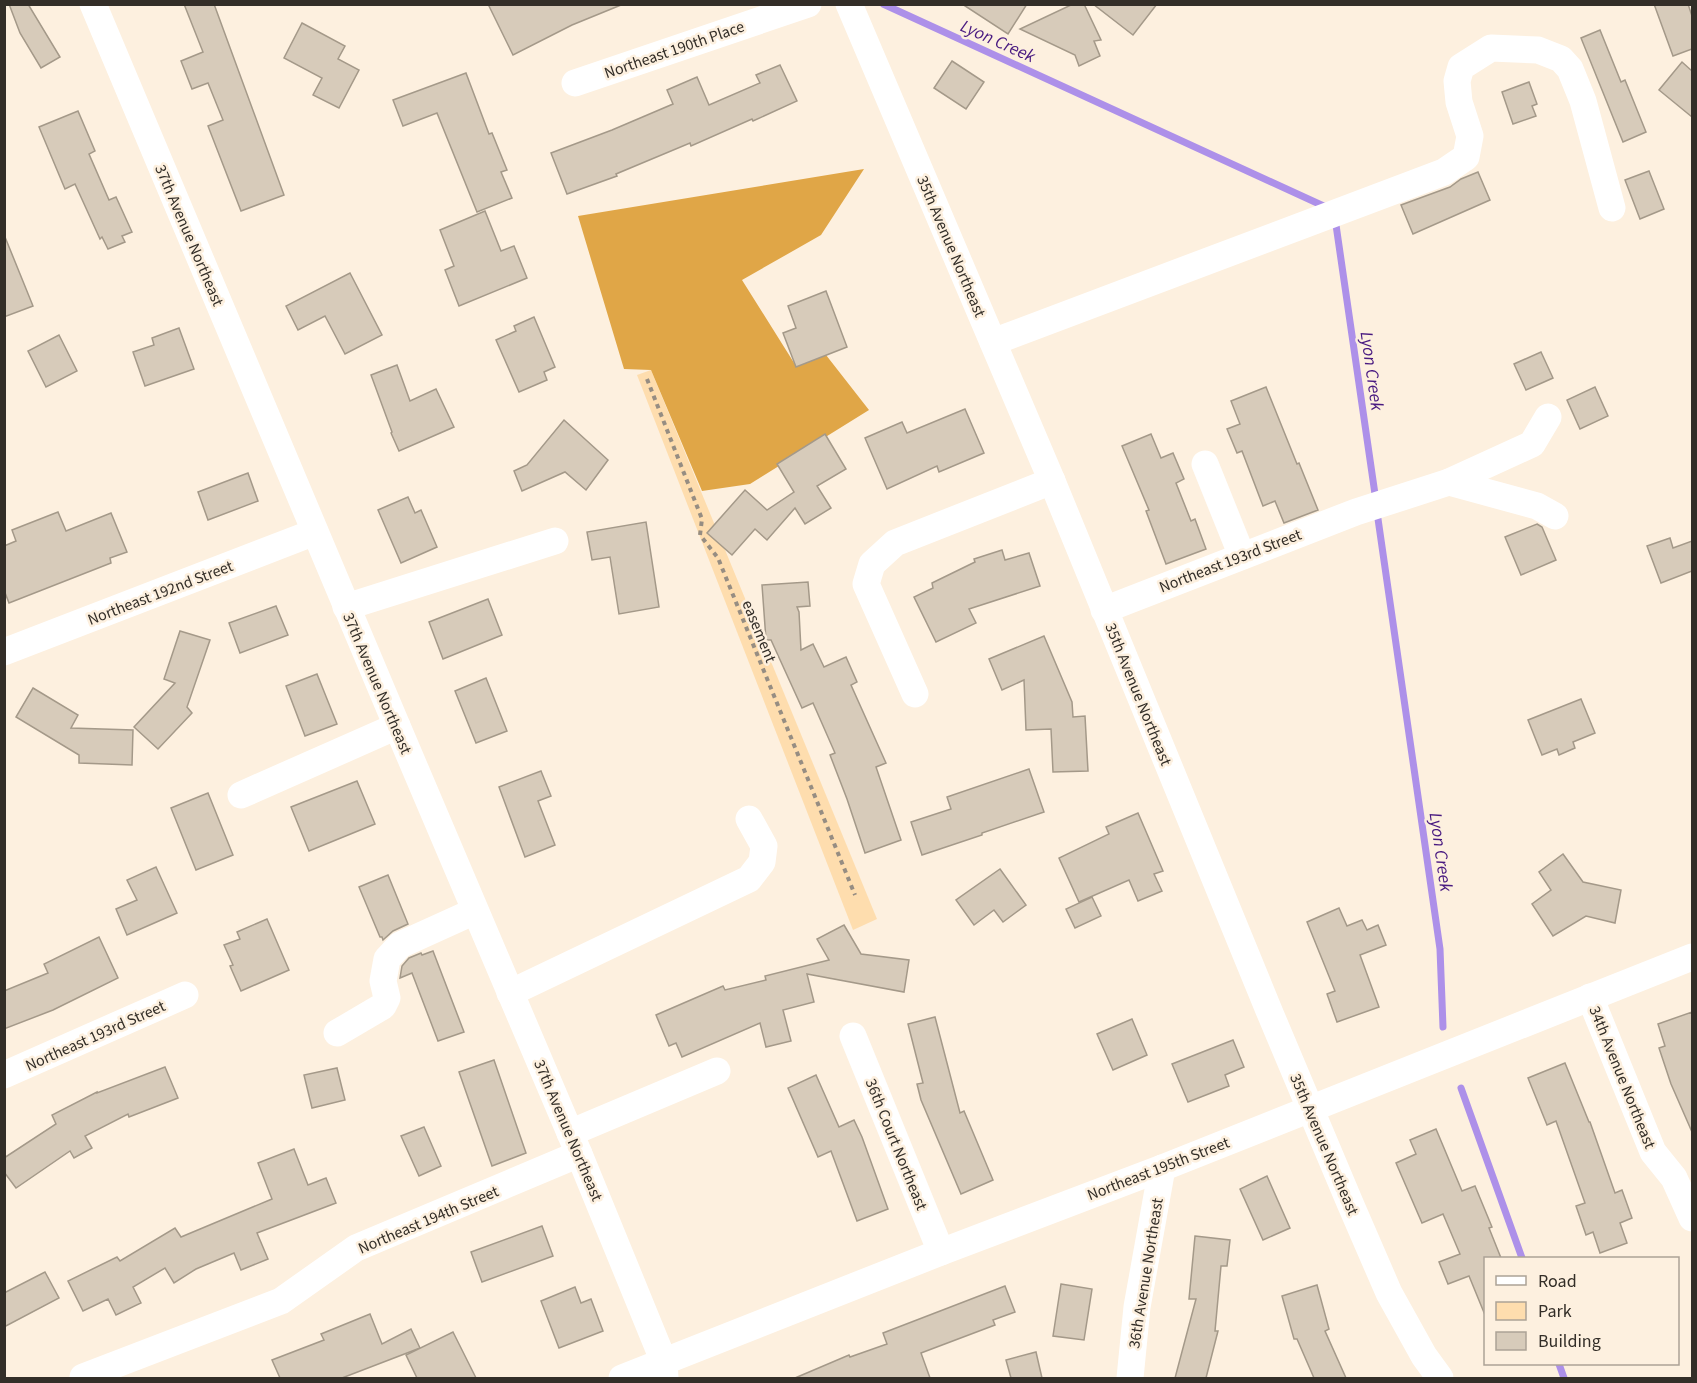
<svg xmlns="http://www.w3.org/2000/svg" width="1697" height="1383" font-family="'Source Sans 3',sans-serif">
  <rect width="100%" height="100%" fill="#fdf0df"/>
  <polygon fill="#feddae" points="651,370 877,919 853,930 637,375"/>
  <polygon fill="#e0a647" points="864,169 821,235 742,280 796,366 826,355 869,410 750,484 702,491 651,370 624,369 578,216"/>
  <g fill="none" stroke-linecap="round" stroke-linejoin="round">
    <g stroke="#ad90e9" stroke-width="7">
      <polyline points="883,4 1328,208"/>
      <polyline points="1335,218 1376,501"/>
      <polyline points="1377,512 1440,949 1443,1027"/>
      <polyline points="1461,1088 1522,1258"/>
      <polyline points="1559,1364 1564,1378"/>
    </g>
  </g>
  <g fill="#d7cbba" stroke="#a49989" stroke-width="1.5">
    <polygon points="9,4 28,4 60,57 41,68 20,33"/>
    <polygon points="184,4 214,4 284,195 241,211 208,126 223,120 208,83 192,89 181,61 203,52"/>
    <polygon points="488,4 568,4 621,5 572,25 513,55"/>
    <polygon points="962,4 1027,4 1008,34"/>
    <polygon points="1073,4 1084,4 1101,40 1094,41 1100,56 1079,66 1075,55 1020,29"/>
    <polygon points="1093,4 1157,4 1133,35"/>
    <polygon points="1654,4 1688,4 1692,16 1692,49 1673,56"/>
    <polygon points="302,23 345,46 338,59 359,70 339,108 313,95 322,78 284,58"/>
    <polygon points="1600,30 1621,82 1625,80 1646,132 1623,142 1581,38"/>
    <polygon points="952,61 984,82 966,109 934,88"/>
    <polygon points="1682,62 1692,71 1692,117 1659,90"/>
    <polygon points="780,65 797,101 753,121 752,119 691,146 690,143 616,174 617,176 567,194 551,153 612,130 673,104 667,90 697,77 709,105 760,83 756,75"/>
    <polygon points="466,73 489,134 492,133 507,170 501,172 512,198 477,212 437,113 403,126 393,100"/>
    <polygon points="1529,82 1537,104 1532,106 1536,116 1513,124 1502,92"/>
    <polygon points="78,111 95,151 89,154 109,200 116,197 132,232 122,236 125,242 108,249 102,237 100,239 75,184 65,189 39,127"/>
    <polygon points="1649,171 1664,209 1640,219 1625,180"/>
    <polygon points="1478,172 1490,200 1413,234 1401,205 1450,187 1461,179"/>
    <polygon points="485,211 501,251 514,246 527,278 459,306 445,270 454,266 440,230"/>
    <polygon points="5,237 33,306 4,317 4,238"/>
    <polygon points="350,273 382,335 345,354 325,316 298,330 286,306"/>
    <polygon points="826,291 847,347 796,367 783,333 796,328 788,306"/>
    <polygon points="534,317 555,367 544,372 547,380 519,392 496,340 516,331 514,326"/>
    <polygon points="179,328 194,369 145,386 133,352 154,345 152,338"/>
    <polygon points="59,335 77,371 46,387 28,351"/>
    <polygon points="1541,352 1553,378 1526,390 1514,364"/>
    <polygon points="397,365 410,401 436,389 454,427 399,451 391,433 392,432 371,375"/>
    <polygon points="1266,387 1297,464 1299,463 1318,510 1284,523 1275,501 1263,506 1242,451 1237,453 1227,429 1240,424 1231,401"/>
    <polygon points="1595,387 1608,416 1580,429 1567,400"/>
    <polygon points="965,409 984,453 939,472 937,466 887,489 865,438 902,422 907,433"/>
    <polygon points="564,420 608,460 586,490 565,472 522,491 514,471 527,465"/>
    <polygon points="825,434 846,469 817,486 831,508 805,524 795,508 767,540 755,529 732,555 707,533 745,490 767,510 794,492 777,464"/>
    <polygon points="1151,434 1161,458 1173,453 1184,479 1176,483 1191,521 1195,519 1206,549 1166,564 1146,511 1149,510 1122,446"/>
    <polygon points="248,473 258,501 208,520 198,492"/>
    <polygon points="408,497 415,513 421,510 437,547 401,563 378,510"/>
    <polygon points="58,512 66,531 111,513 127,552 110,558 111,563 9,603 4,590 4,546 16,541 12,530"/>
    <polygon points="646,522 659,607 619,614 610,557 592,560 587,532"/>
    <polygon points="1537,524 1542,527 1556,560 1521,575 1505,537"/>
    <polygon points="1670,538 1673,548 1692,541 1692,571 1661,583 1647,546"/>
    <polygon points="1002,550 1005,560 1029,553 1040,586 969,609 976,623 936,642 914,597 933,588 932,583 975,562 974,559"/>
    <polygon points="808,582 810,606 797,607 799,612 801,650 813,644 824,667 846,657 857,682 851,685 886,763 876,767 901,840 865,853 847,799 830,755 835,753 813,703 802,708 771,640 766,640 762,585"/>
    <polygon points="488,599 502,635 443,659 429,622"/>
    <polygon points="276,606 288,635 240,653 229,623"/>
    <polygon points="180,631 210,640 187,707 192,713 158,749 134,727 175,683 164,679"/>
    <polygon points="1044,636 1072,702 1073,717 1085,716 1088,771 1053,772 1051,729 1026,730 1024,680 1002,690 989,659"/>
    <polygon points="317,674 337,724 305,736 286,686"/>
    <polygon points="486,678 507,731 476,743 455,691"/>
    <polygon points="33,688 78,715 71,728 133,730 132,765 79,763 79,755 16,717"/>
    <polygon points="1581,699 1595,733 1573,742 1575,748 1559,755 1557,749 1542,755 1528,720"/>
    <polygon points="1029,769 1044,812 982,833 982,835 922,855 911,822 951,809 947,797"/>
    <polygon points="541,771 551,796 538,801 555,845 525,857 499,787"/>
    <polygon points="357,781 375,824 309,851 291,807"/>
    <polygon points="208,793 233,855 196,870 171,808"/>
    <polygon points="1138,813 1163,871 1154,874 1162,891 1138,901 1129,880 1079,902 1059,858 1109,834 1106,827"/>
    <polygon points="1563,854 1583,882 1621,890 1615,923 1586,916 1553,936 1532,904 1551,890 1539,872"/>
    <polygon points="156,867 177,913 127,935 116,909 137,900 127,880"/>
    <polygon points="1000,869 1026,905 1003,922 994,910 974,925 956,900"/>
    <polygon points="388,875 408,924 393,931 383,940 382,937 380,937 359,887"/>
    <polygon points="1092,897 1101,916 1075,928 1066,909"/>
    <polygon points="1339,908 1347,926 1362,920 1367,930 1378,925 1386,945 1360,955 1379,1007 1337,1022 1327,994 1335,991 1307,922"/>
    <polygon points="267,919 289,970 241,991 230,966 233,965 224,945 240,939 237,932"/>
    <polygon points="844,925 861,954 909,960 904,992 807,974 814,1002 783,1010 791,1041 766,1047 760,1023 682,1057 676,1043 669,1046 656,1015 723,986 725,990 766,980 765,976 829,960 817,939"/>
    <polygon points="99,937 118,978 53,1010 4,1029 4,991 48,973 44,964"/>
    <polygon points="433,951 464,1032 438,1041 412,973 400,978 402,966 409,958 421,953 422,955"/>
    <polygon points="1692,1012 1692,1132 1671,1084 1659,1048 1665,1046 1658,1024"/>
    <polygon points="935,1017 960,1113 964,1111 993,1180 961,1194 921,1100 917,1084 923,1083 908,1024"/>
    <polygon points="1132,1019 1147,1055 1113,1070 1097,1034"/>
    <polygon points="1233,1040 1244,1067 1225,1075 1229,1086 1188,1102 1172,1064"/>
    <polygon points="494,1060 526,1153 492,1166 459,1072"/>
    <polygon points="1565,1063 1589,1122 1590,1122 1615,1193 1622,1190 1632,1218 1620,1223 1627,1243 1600,1253 1593,1232 1586,1235 1576,1206 1585,1203 1556,1121 1547,1125 1528,1078"/>
    <polygon points="165,1067 178,1098 129,1117 128,1114 85,1136 92,1148 74,1158 70,1151 16,1188 4,1172 4,1158 56,1124 52,1115 97,1092 97,1093"/>
    <polygon points="337,1068 345,1100 312,1108 304,1075"/>
    <polygon points="816,1075 839,1127 854,1120 862,1137 888,1209 857,1221 831,1151 818,1157 788,1088"/>
    <polygon points="424,1127 441,1166 419,1176 401,1136"/>
    <polygon points="1436,1129 1462,1191 1475,1186 1492,1227 1489,1228 1501,1258 1485,1258 1485,1315 1469,1276 1448,1284 1439,1262 1460,1254 1443,1214 1422,1223 1396,1163 1416,1154 1410,1140"/>
    <polygon points="294,1149 308,1185 326,1178 336,1203 257,1233 268,1259 241,1270 234,1253 196,1269 174,1283 165,1268 133,1287 141,1303 116,1315 108,1299 83,1311 68,1281 117,1257 120,1261 175,1228 181,1237 272,1199 258,1163"/>
    <polygon points="1267,1176 1290,1228 1263,1240 1240,1189"/>
    <polygon points="542,1226 553,1256 482,1282 471,1252"/>
    <polygon points="1195,1236 1230,1240 1227,1266 1221,1266 1215,1331 1218,1331 1206,1378 1175,1378 1196,1299 1189,1299"/>
    <polygon points="45,1272 59,1298 4,1327 4,1293"/>
    <polygon points="1061,1284 1092,1289 1084,1340 1053,1336"/>
    <polygon points="1317,1285 1329,1329 1325,1331 1346,1378 1314,1378 1297,1339 1294,1339 1282,1296"/>
    <polygon points="1005,1286 1015,1312 993,1320 995,1325 921,1353 930,1378 795,1378 849,1355 850,1357 887,1344 883,1333"/>
    <polygon points="575,1287 581,1303 591,1299 603,1331 559,1348 541,1301"/>
    <polygon points="370,1314 382,1344 411,1329 420,1348 342,1378 280,1378 272,1360 324,1340 321,1334"/>
    <polygon points="453,1332 476,1378 417,1378 406,1355"/>
    <polygon points="1036,1352 1042,1378 1011,1378 1006,1360"/>
  </g>
  <g fill="none" stroke-linecap="round" stroke-linejoin="round">
    <polyline stroke="#968d82" stroke-width="4" stroke-dasharray="4.5 4.5" stroke-linecap="butt" points="647,379 702,519 700,535 718,558 855,895"/>
    <g stroke="#fff" stroke-width="27">
      <polyline points="93,4 397,726 579,1154 664,1362 665,1378"/>
      <polyline points="849,4 1052,481 1270,1013 1350,1203 1389,1293 1424,1356 1440,1378"/>
      <polyline points="575,83 808,4"/>
      <polyline points="993,342 1444,172 1466,157 1470,136 1459,102 1457,81 1461,67 1491,48 1538,50 1561,59 1570,69 1583,101 1612,208"/>
      <polyline points="1205,464 1242,556"/>
      <polyline points="1449,482 1537,506 1555,516"/>
      <polyline points="346,607 555,541"/>
      <polyline points="1104,610 1356,512 1449,482 1532,444 1548,417"/>
      <polyline points="4,652 315,532"/>
      <polyline points="915,694 866,584 872,564 895,543 1052,481"/>
      <polyline points="241,795 397,726"/>
      <polyline points="510,993 749,879 762,862 764,846 749,819"/>
      <polyline points="1590,997 1653,1152 1674,1178 1692,1218"/>
      <polyline points="337,1033 383,1006 387,998 383,981 387,959 400,945 475,911"/>
      <polyline points="853,1036 941,1252"/>
      <polyline points="4,1075 185,995"/>
      <polyline points="570,1133 717,1071"/>
      <polyline points="83,1377 281,1301 356,1248 579,1154"/>
      <polyline points="622,1378 941,1252 1162,1168 1692,957"/>
      <polyline points="1130,1378 1137,1307 1162,1168"/>
    </g>
  </g>
  <g text-anchor="middle" stroke-width="5" stroke-linejoin="round" paint-order="stroke">
    <g font-size="16" fill="#332e28" stroke="#fdf0df">
      <text transform="translate(674 49) rotate(-19)" y="6">Northeast 190th Place</text>
      <text transform="translate(190 235) rotate(67)" y="6">37th Avenue Northeast</text>
      <text transform="translate(952 246) rotate(67)" y="6">35th Avenue Northeast</text>
      <text transform="translate(1230 560) rotate(-21)" y="6">Northeast 193rd Street</text>
      <text transform="translate(160 592) rotate(-21)" y="6">Northeast 192nd Street</text>
      <text transform="translate(760 631) rotate(68)" y="6">easement</text>
      <text transform="translate(378 683) rotate(67)" y="6">37th Avenue Northeast</text>
      <text transform="translate(1139 694) rotate(68)" y="6">35th Avenue Northeast</text>
      <text transform="translate(95 1035) rotate(-24)" y="6">Northeast 193rd Street</text>
      <text transform="translate(1623 1077) rotate(68)" y="6">34th Avenue Northeast</text>
      <text transform="translate(569 1130) rotate(67)" y="6">37th Avenue Northeast</text>
      <text transform="translate(897 1144) rotate(68)" y="6">36th Court Northeast</text>
      <text transform="translate(1325 1144) rotate(67)" y="6">35th Avenue Northeast</text>
      <text transform="translate(1158 1168) rotate(-21)" y="6">Northeast 195th Street</text>
      <text transform="translate(428 1219) rotate(-23)" y="6">Northeast 194th Street</text>
      <text transform="translate(1145 1273) rotate(-81)" y="6">36th Avenue Northeast</text>
    </g>
    <g font-size="18" font-style="italic" fill="#481980" stroke="#fdf0df">
      <text transform="translate(998 41) rotate(24)" y="6">Lyon Creek</text>
      <text transform="translate(1372 371) rotate(82)" y="6">Lyon Creek</text>
      <text transform="translate(1441 852) rotate(82)" y="6">Lyon Creek</text>
    </g>
  </g>
  <rect width="1697" height="1383" fill="none" stroke="#332e28" stroke-width="12"/>
  <rect x="1484" y="1257" width="195" height="108" fill="#fdf0df" stroke="#aca296" stroke-width="1.5"/>
  <rect x="1496" y="1276" width="30" height="9" fill="#ffffff" stroke="#aca296" stroke-width="1.5"/>
  <text x="1538" y="1287" font-size="18" fill="#332e28">Road</text>
  <rect x="1496" y="1302" width="30" height="18" fill="#feddae" stroke="#aca296" stroke-width="1.5"/>
  <text x="1538" y="1317" font-size="18" fill="#332e28">Park</text>
  <rect x="1496" y="1332" width="30" height="18" fill="#d7cbba" stroke="#aca296" stroke-width="1.5"/>
  <text x="1538" y="1347" font-size="18" fill="#332e28">Building</text>
</svg>
